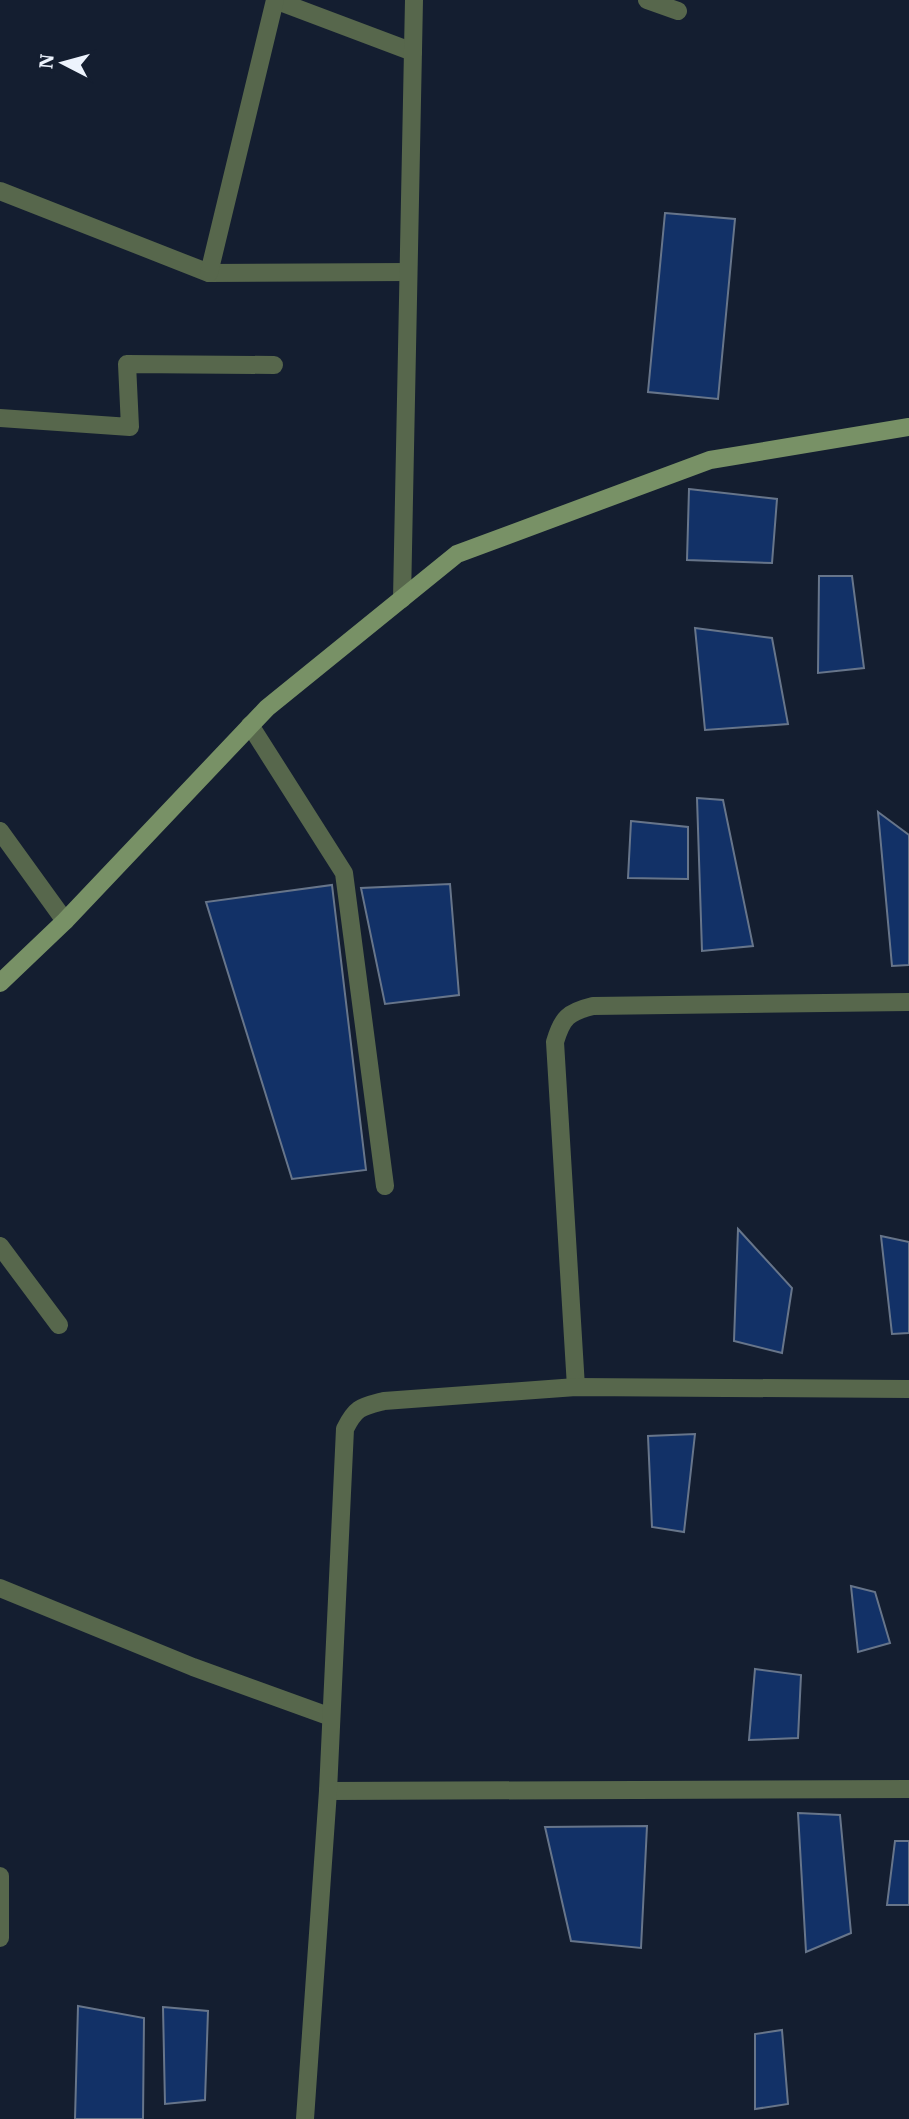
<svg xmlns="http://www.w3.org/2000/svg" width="909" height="2119" font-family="'IBM Plex Serif',serif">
  <rect width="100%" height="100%" fill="#141e30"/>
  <g fill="#123167" stroke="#67758a" stroke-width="2">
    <polygon points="665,213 735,219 718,399 648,392"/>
    <polygon points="689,489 777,499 772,563 687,560"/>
    <polygon points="819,576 852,576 864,668 818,673"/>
    <polygon points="695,628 772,638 788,724 705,730"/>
    <polygon points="697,798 723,800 753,946 702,951"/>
    <polygon points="878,812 909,835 909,965 892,966"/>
    <polygon points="631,821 688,827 688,879 628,878"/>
    <polygon points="450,884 459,995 385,1004 361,888"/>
    <polygon points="332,885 366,1170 292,1179 206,902"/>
    <polygon points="738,1229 792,1288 782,1353 734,1341"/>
    <polygon points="881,1236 909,1242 909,1333 892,1334"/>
    <polygon points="695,1434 684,1532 652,1527 648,1436"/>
    <polygon points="851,1586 875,1592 890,1643 858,1652"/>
    <polygon points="755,1669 801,1675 798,1738 749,1740"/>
    <polygon points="798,1813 840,1815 851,1933 806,1952"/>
    <polygon points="647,1826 641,1948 571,1941 545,1827"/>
    <polygon points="895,1841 909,1841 909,1905 887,1905"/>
    <polygon points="78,2006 144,2018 143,2119 75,2119"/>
    <polygon points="163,2007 208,2011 205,2100 165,2104"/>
    <polygon points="782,2030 788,2104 755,2109 755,2034"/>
  </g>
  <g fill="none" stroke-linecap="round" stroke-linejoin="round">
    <polyline stroke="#57674c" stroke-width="18" points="0,1246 59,1325"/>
    <g stroke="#57674c" stroke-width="18">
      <polyline points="275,0 413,52"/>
      <polyline points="647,0 678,11"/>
      <polyline points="0,191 209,273 408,272"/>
      <polyline points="209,273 275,0"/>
      <polyline points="0,418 130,427 127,364 274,365"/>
      <polyline points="402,599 414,0"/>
      <polyline points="250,725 344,873 385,1186"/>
      <polyline points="0,831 65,921"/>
      <path d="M576,1387L555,1042C562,1018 568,1012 593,1006L909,1002"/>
      <polyline points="0,1588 193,1667 331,1717"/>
      <polyline points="328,1791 909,1789"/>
      <polyline points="0,1876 0,1938"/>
      <path d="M305,2119L328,1791L345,1429C356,1407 361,1407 384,1401L576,1387L909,1389"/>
    </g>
    <polyline stroke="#789166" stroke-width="18" points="0,983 65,921 267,708 457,554 710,460 909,427"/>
  </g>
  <g transform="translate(63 63) rotate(276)" stroke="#141e30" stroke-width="5" paint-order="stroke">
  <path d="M0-5L12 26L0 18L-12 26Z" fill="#edf3fd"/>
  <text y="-10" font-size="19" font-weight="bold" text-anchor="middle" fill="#edf3fd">N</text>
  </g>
</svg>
